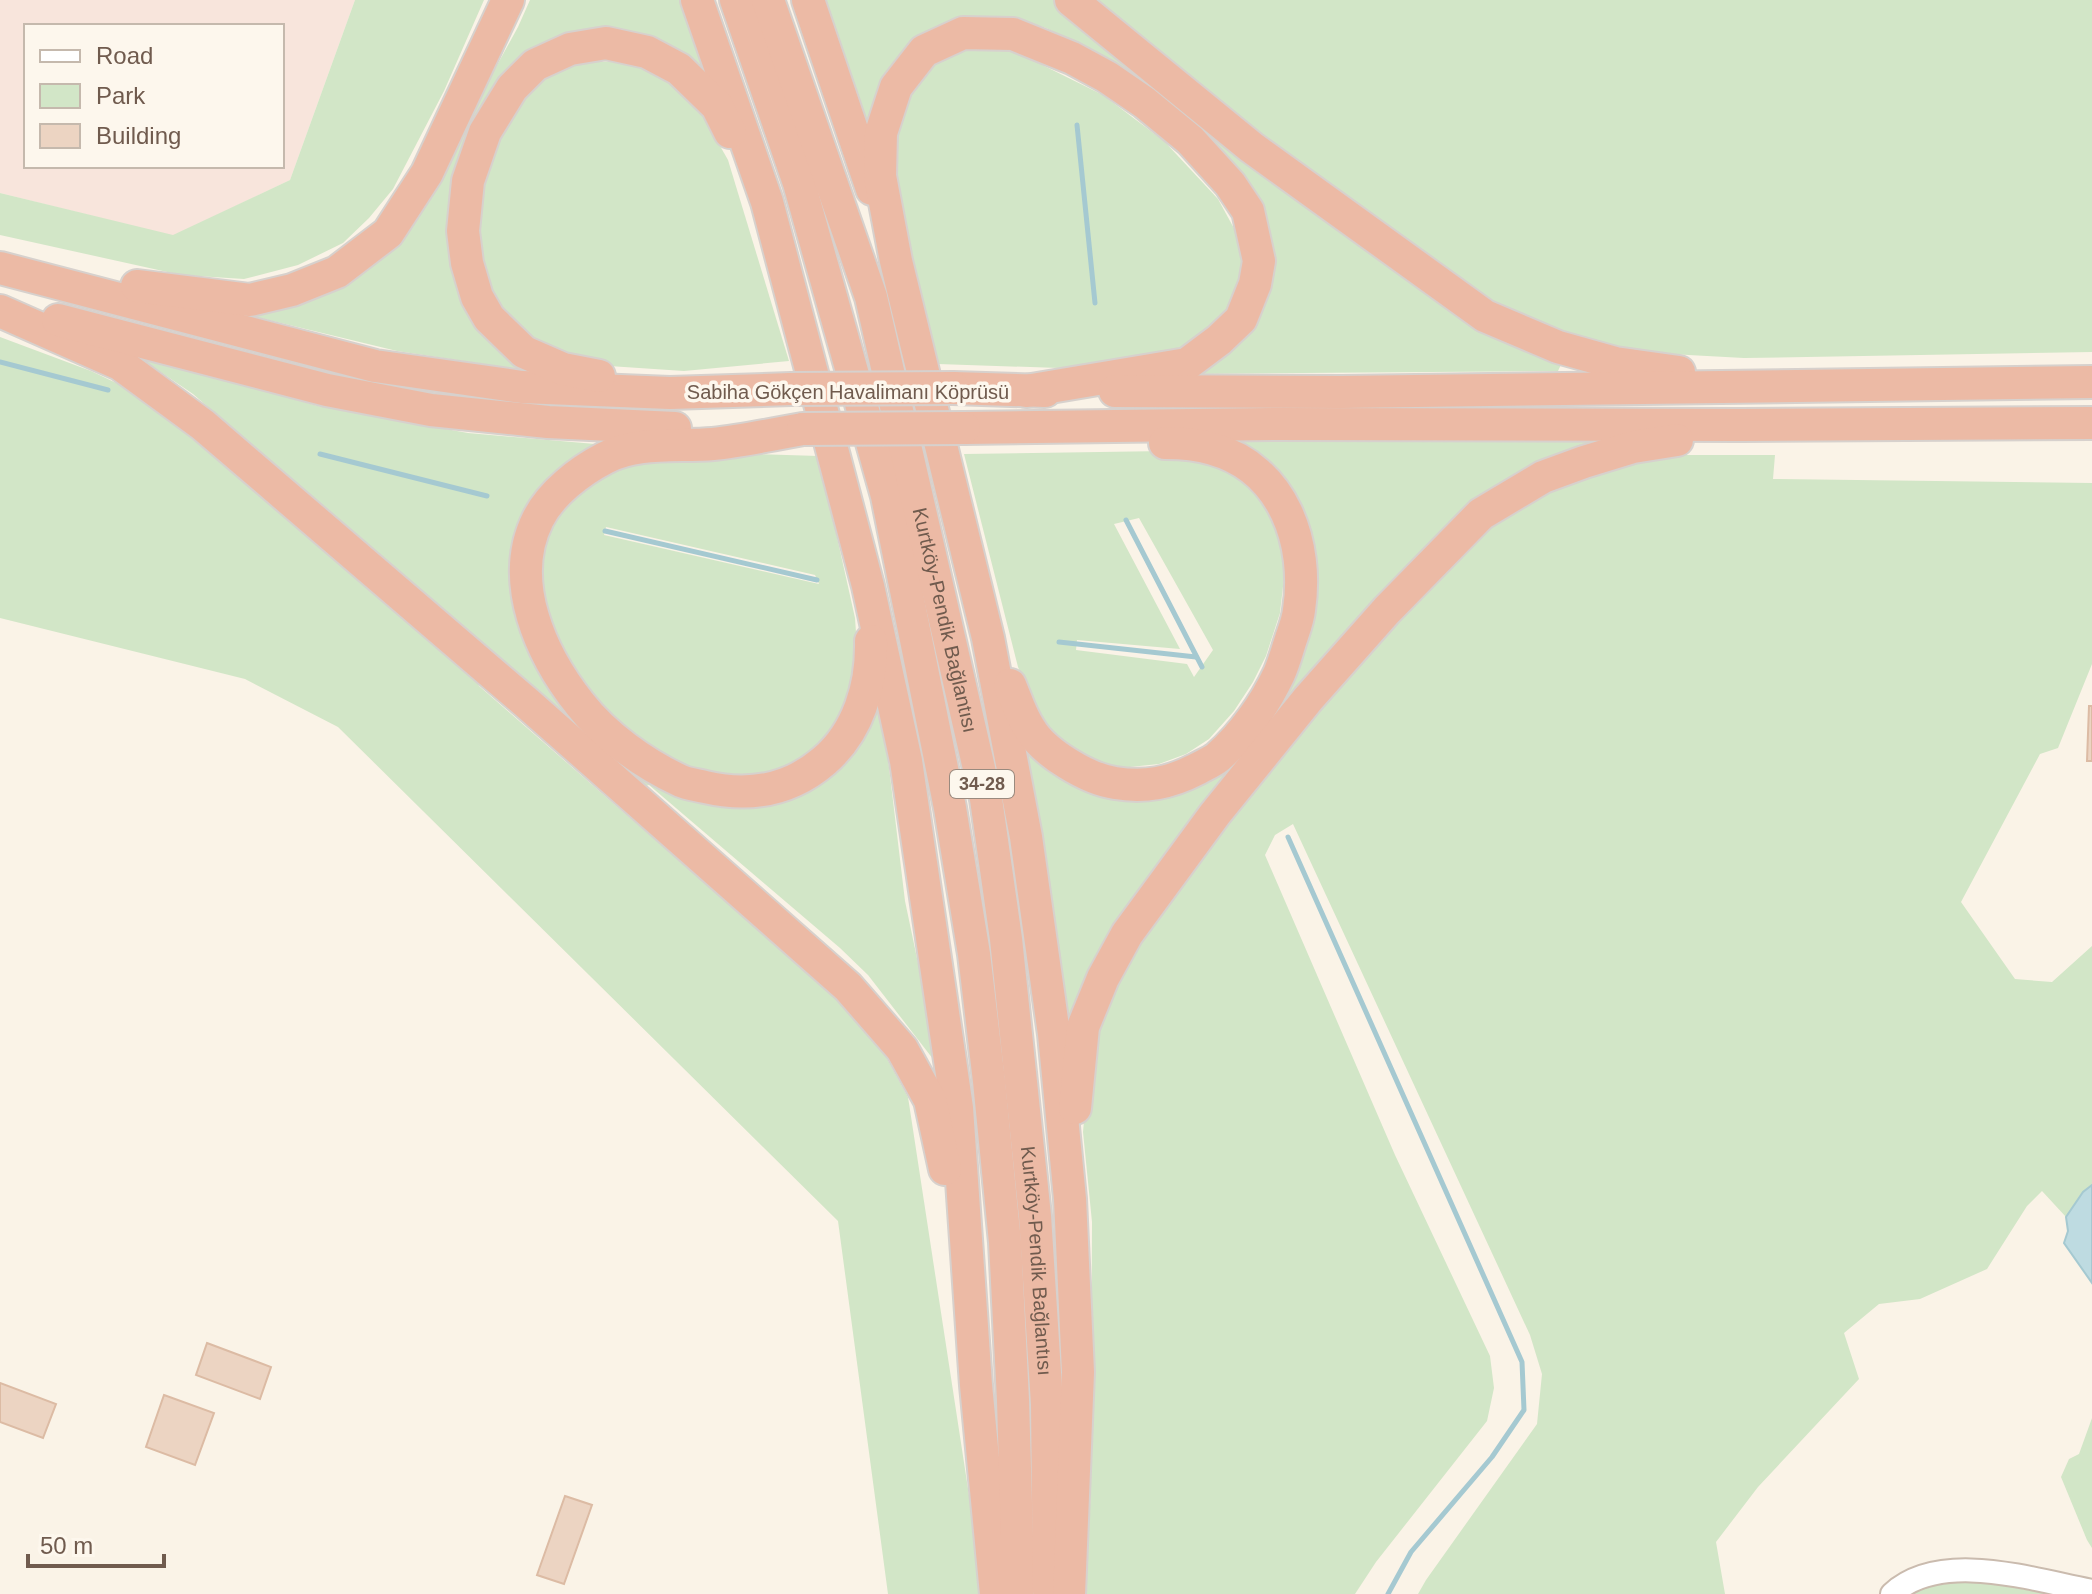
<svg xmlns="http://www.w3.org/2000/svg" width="2092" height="1594" font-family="Arial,sans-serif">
  <rect width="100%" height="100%" fill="#faf3e7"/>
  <path fill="#f8e5dc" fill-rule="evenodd" d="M0,0H355L290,180L173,236L0,193ZM26,26H282V166H26Z"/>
  <g fill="#d2e6c7" fill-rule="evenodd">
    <polygon points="355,0 484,0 444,91 393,189 369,218 343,243 298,265 244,279 181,275 0,235 0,193 173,235 290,180"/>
    <polygon points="530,0 685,0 712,79 663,42 620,31 549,43 449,225 529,371 397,351 244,314 363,270 480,96 518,27"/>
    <polygon points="820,0 1058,0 1564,358 1558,371 1193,374 1274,261 1151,89 1081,45 1046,28 1011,16 980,16 957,21 866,133"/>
    <polygon points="1089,0 2092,0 2092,352 1744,358 1633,352 1577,342 1473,294 1343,201"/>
    <polygon points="990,48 1014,51 1103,95 1164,141 1218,199 1242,243 1242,273 1233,300 1221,321 1183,355 1088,369 938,364 904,242 890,137 904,98 931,66 967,49"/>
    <polygon points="617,61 662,74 694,100 728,160 789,361 684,371 609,366 548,351 512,330 482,287 473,226 482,179 507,116 535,85 571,63"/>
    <polygon points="0,337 91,371 131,390 165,416 476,678 479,686 849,1009 884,1053 908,1097 980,1567 981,1594 888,1594 838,1221 338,727 245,679 0,618"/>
    <polygon points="137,356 318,406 468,433 607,445 518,547 577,715 756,804 880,692 905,901 940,1068 868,975 840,948 649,785 646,786 193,394"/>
    <polygon points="1597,440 1595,443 1531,468 1129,911 1065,1061 1019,727 1134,798 1286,693 1312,626 1316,556 1293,493 1229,442"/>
    <path d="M1166,451L1237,473L1269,508L1286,560L1280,613L1266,656L1253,682L1234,711L1209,739L1186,754L1159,764L1120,768L1083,756L1043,725L1018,667L964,454ZM1139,518L1213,650L1194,677L1187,664L1076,650L1077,640L1180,649L1114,524Z"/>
    <path d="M718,453L819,456L855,618L859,676L839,727L789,771L736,780L679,767L615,726L583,691L551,637L537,553L562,499L609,466ZM606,527L815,575L819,584L604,535Z"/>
    <polygon points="1658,455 1775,455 1773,479 2092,483 2092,664 2058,748 2040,754 1961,902 2015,979 2052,982 2092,946 2092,1185 2083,1192 2066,1217 2042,1191 2027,1206 1987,1269 1920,1299 1879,1304 1844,1333 1859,1379 1758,1487 1716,1542 1725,1594 1418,1594 1426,1580 1537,1424 1542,1374 1530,1335 1293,824 1275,835 1265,855 1395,1155 1490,1356 1494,1388 1487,1421 1376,1562 1355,1594 1085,1594 1091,1488 1092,1222 1083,1132 1091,1043 1140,935 1324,697 1485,528 1538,491"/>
    <polygon points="2092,1418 2092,1548 2087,1540 2061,1477 2069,1459 2079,1454"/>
    <polygon points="1979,1581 2049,1594 1912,1594 1930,1583"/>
  </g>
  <polygon fill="#bedbe1" stroke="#a5c9d1" stroke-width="2" points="2092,1185 2092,1283 2064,1243 2068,1231 2066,1217 2083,1192"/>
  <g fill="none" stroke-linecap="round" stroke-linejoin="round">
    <g stroke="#a5c9d1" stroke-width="5">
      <polyline points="1077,125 1095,303"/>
      <polyline points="0,362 108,390"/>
      <polyline points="320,454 487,496"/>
      <polyline points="1126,520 1202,667"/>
      <polyline points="605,531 817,580"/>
      <polyline points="1059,642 1196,657"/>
      <polyline points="1288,837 1522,1362 1524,1410 1492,1457 1411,1552 1388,1594"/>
    </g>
  </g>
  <g fill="#ecd4c2" stroke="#dcbba4" stroke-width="2">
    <polygon points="2089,706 2092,706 2092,761 2087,761"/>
    <polygon points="207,1343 271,1367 260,1399 196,1375"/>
    <polygon points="0,1383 56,1404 43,1438 0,1422"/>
    <polygon points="164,1395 214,1413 195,1465 146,1447"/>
    <polygon points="565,1496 592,1505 564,1584 537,1575"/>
  </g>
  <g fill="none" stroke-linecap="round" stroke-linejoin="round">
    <defs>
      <path id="minor" d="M1892,1594C1941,1549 2033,1580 2092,1591"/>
      <g id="highway">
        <polyline points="697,0 767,202 868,586 906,761 957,1108 976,1385 996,1594"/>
        <polyline points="736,0 799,183 887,496 950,808 974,954 989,1081 1005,1242 1013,1400 1017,1537 1017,1594"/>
        <path id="s1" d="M768,0L871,297L986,799L1006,939L1035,1216L1047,1404L1049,1591"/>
        <polyline points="808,0 872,189"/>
        <polyline points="1071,0 1251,147 1485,316 1558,347 1615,363 1679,372"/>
        <polyline points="0,268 375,366 522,387 670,393 791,389"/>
        <polyline points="137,286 250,300 292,290 337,272 388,233 427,173 508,0"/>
        <polyline points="0,311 120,364 203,425 528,704 848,987 902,1049 930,1100 945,1169"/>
        <polyline points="58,320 327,390 431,410 548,422 675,428"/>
        <polyline points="599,376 563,369 524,352 489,318 477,297 467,263 463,231 468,181 485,132 512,88 535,65 570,49 606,43 647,52 679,69 717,106 730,132"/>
        <polyline points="953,388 1045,391"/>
        <polyline points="1026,391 1187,364 1219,340 1241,319 1255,284 1259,261 1248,211 1230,184 1190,140 1145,103 1107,77 1072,58 1013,34 963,33 924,51 896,87 881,133 880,176 896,261 988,638 1026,837 1054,1034 1070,1199 1078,1372 1069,1594"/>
        <polyline points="1115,391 1342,392 2092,382"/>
        <polyline points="964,428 1274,424 1742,425 2092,423"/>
        <path d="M803,429C773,434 743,441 713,444C677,447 637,441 605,458C580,471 551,493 538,519C507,581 541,655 580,704C605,736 644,764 681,781C688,784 697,785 705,787C748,797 789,791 824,761C858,732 872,686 871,641"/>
        <path d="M1010,685C1016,699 1021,716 1030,729C1044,753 1088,779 1115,783C1145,788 1170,783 1197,769C1204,765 1212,762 1218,757C1243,735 1265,704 1279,674C1284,663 1287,651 1291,639C1294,630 1298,620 1299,610C1309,544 1284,469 1213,449C1197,444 1181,443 1165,443"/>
        <polyline points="1075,1108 1083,1027 1103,978 1127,934 1215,814 1308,699 1387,610 1481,514 1543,477 1584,462 1633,447 1677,440"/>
      </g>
    </defs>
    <use href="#minor" stroke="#cabbae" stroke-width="26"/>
    <use href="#highway" stroke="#d7d1cd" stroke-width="36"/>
    <use href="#minor" stroke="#fff" stroke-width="22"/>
    <use href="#highway" stroke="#ecbaa5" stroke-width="32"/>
    <defs>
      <g id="highway-bridge">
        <polyline points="791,389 953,388"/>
        <polyline points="803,429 964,428"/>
      </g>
    </defs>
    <use href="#highway-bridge" stroke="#d7d1cd" stroke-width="36" stroke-linecap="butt"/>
    <use href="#highway-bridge" stroke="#ecbaa5" stroke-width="32"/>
  </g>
  <g text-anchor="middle" stroke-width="7" stroke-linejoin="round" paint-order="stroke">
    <rect fill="#fdf7ed" stroke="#9a8a7e" stroke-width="2" x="950" y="770" width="64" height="28" rx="6"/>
    <g font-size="18" font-weight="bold" fill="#705b4e">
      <text x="982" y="790">34-28</text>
    </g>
    <g font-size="20" fill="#705b4e" stroke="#fdf7ed">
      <text x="848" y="399">Sabiha Gökçen Havalimanı Köprüsü</text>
      <text dy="7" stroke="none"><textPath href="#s1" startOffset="646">Kurtköy-Pendik Bağlantısı</textPath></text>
      <text dy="7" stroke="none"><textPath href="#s1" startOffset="1294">Kurtköy-Pendik Bağlantısı</textPath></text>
    </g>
  </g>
  <rect x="24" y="24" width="260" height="144" fill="#fdf7ed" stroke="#c5b9ad" stroke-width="2"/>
  <rect x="40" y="50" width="40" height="12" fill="#ffffff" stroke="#c5b9ad" stroke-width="2"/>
  <text x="96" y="64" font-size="24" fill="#705b4e">Road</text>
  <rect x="40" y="84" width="40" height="24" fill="#d2e6c7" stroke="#c5b9ad" stroke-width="2"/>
  <text x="96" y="104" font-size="24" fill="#705b4e">Park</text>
  <rect x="40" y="124" width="40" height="24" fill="#ecd4c2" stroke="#c5b9ad" stroke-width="2"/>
  <text x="96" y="144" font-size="24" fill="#705b4e">Building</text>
  <path d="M28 1554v12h136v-12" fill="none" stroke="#705b4e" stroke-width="4"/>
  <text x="40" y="1554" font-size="24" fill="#705b4e" stroke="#fdf7ed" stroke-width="6" paint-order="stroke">50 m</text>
</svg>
